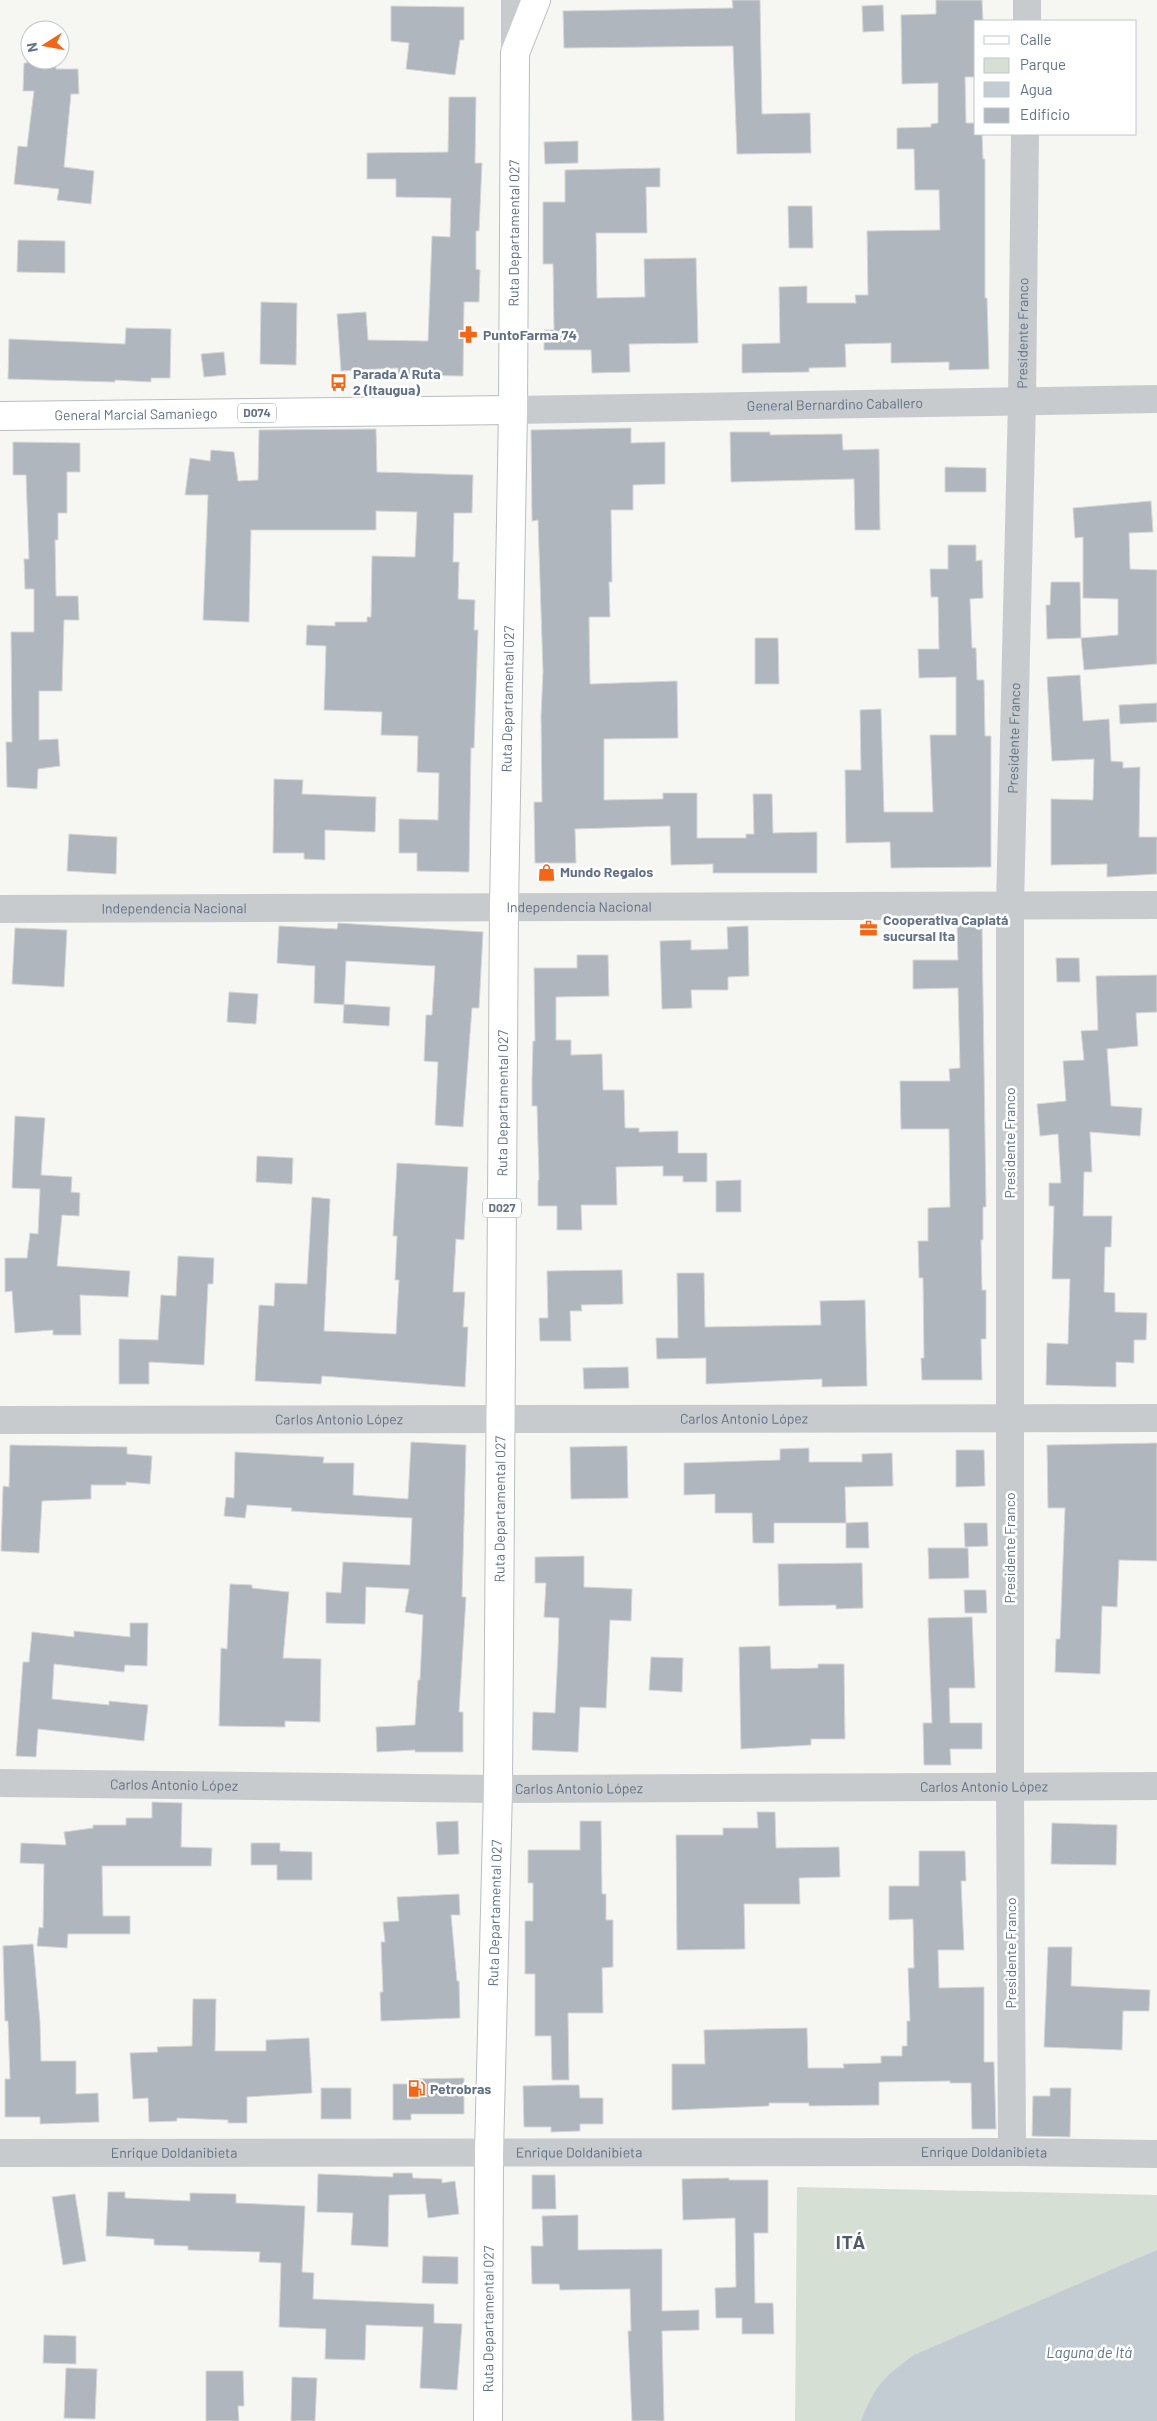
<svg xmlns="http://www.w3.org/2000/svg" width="1157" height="2421" font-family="Barlow,sans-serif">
  <rect width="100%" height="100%" fill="#f6f6f2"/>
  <polygon fill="#d6dfd3" points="797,2187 1157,2195 1157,2421 795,2421"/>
  <path fill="#c3ccd3" d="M1157,2250V2421H861C875,2385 884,2377 914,2355Z"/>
  <g fill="#afb6bd" stroke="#d7d8d5">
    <polygon points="732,0 760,0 762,114 810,113 811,153 737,154 733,46 564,48 563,11 733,8"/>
    <polygon points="936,0 982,0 983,21 976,21 976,77 965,77 966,123 976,123 976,134 982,134 983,159 985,159 985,298 987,298 989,369 949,370 949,362 891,363 891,343 845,344 846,367 809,368 809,372 742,373 742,344 780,343 779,287 807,286 807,303 856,303 855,295 868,295 867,231 940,230 939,190 915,190 914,149 897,149 897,128 931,127 931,124 938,123 938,83 902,84 901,15 936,14"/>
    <polygon points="883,5 884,31 863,32 862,6"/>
    <polygon points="391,6 464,7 464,40 460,40 455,75 406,69 409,43 391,41"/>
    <polygon points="27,60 45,60 45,63 56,64 56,69 78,69 79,94 71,94 64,167 94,171 91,204 57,200 59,189 14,184 18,146 27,147 34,91 23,91 24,63 27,63"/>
    <polygon points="449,97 476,97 475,163 482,163 479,231 476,231 476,269 480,270 479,302 464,302 463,376 398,375 398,368 341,371 337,314 366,312 368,340 428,341 432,236 450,237 451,198 396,197 396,179 367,179 367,153 448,152"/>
    <polygon points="578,141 578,163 545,164 544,142"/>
    <polygon points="660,168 660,187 646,187 647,233 596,233 597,298 645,297 644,259 696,258 698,343 629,344 630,372 592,373 591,350 544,350 544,330 554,330 553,264 543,264 543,202 565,202 565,170"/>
    <polygon points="788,206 812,206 813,248 789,248"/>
    <polygon points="18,240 65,241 65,273 17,272"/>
    <polygon points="261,302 297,303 296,365 260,364"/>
    <polygon points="126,328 171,329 170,378 151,378 151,382 115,380 115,382 8,379 9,339 125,344"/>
    <polygon points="224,352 226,375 204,377 201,354"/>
    <polygon points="631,428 631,443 665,442 665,484 633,485 633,510 611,510 612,582 609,582 610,617 589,617 590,684 677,681 678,738 604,739 604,800 663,799 663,793 697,793 697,838 746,838 746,834 754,834 753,794 772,794 773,833 817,832 817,873 713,873 713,864 671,865 670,826 575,829 576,863 535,863 534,802 542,802 541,716 543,672 538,520 532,521 531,430"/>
    <polygon points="376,429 377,472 473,475 472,513 454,513 453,562 459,562 458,599 475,600 474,630 478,630 474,748 471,748 469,872 417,871 417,853 399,853 399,819 438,820 439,773 417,772 418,736 381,735 382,712 324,710 326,646 306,645 307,625 335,626 335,622 367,622 367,617 371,617 372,556 415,557 417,512 376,511 376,530 251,530 249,622 203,620 208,495 185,495 190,458 210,461 211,450 234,452 238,481 258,480 259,430"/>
    <polygon points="730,432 770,432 770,435 842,434 843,450 879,449 880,530 855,530 854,479 731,482"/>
    <polygon points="13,442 80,443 80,472 67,472 67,513 58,513 58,540 55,540 56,596 78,596 79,620 64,620 62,691 39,691 39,740 58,739 60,766 38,769 37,789 7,787 6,742 12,742 11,632 34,632 34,589 25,589 24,559 29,559 26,475 13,475"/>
    <polygon points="945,467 986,468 986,492 945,492"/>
    <polygon points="1151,501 1153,532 1129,533 1130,569 1157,570 1157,664 1084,670 1081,638 1118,635 1118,599 1083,598 1083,537 1075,538 1073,508"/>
    <polygon points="948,545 976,545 976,561 982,560 983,598 970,599 972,648 976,648 977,680 984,680 985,736 991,736 991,867 891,868 890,842 846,843 845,770 861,770 860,710 881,709 884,812 933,812 930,735 956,735 956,677 919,678 918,649 939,649 938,597 931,597 930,569 948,569"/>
    <polygon points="1051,582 1080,582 1081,638 1047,639 1046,605 1050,605"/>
    <polygon points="755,638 778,638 779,684 755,684"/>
    <polygon points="1080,675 1083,721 1109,719 1111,761 1123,762 1123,768 1140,767 1139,837 1157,837 1157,874 1107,877 1107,864 1051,865 1051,799 1093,800 1094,759 1052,761 1047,677"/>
    <polygon points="1157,703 1157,722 1120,724 1119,705"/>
    <polygon points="274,779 303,780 302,794 376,797 375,832 325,830 325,860 304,859 304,853 273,853"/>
    <polygon points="69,834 117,837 116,874 67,871"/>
    <polygon points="338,923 483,932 479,1008 472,1008 463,1127 435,1125 438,1062 424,1061 426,1015 432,1015 435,966 346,961 344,1005 314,1003 315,966 277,963 279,926 337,929"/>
    <polygon points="957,924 982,924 986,1207 983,1207 983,1240 981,1240 982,1290 986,1290 986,1339 981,1339 982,1380 922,1380 921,1358 924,1358 923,1278 919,1278 918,1241 928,1241 928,1208 950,1207 949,1129 901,1129 900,1081 950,1081 949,1069 960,1068 958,988 913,989 913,960 958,960"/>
    <polygon points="748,926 749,976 728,977 728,990 691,990 692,1008 662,1009 660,941 691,940 691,950 728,949 727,927"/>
    <polygon points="15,928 67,930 64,987 12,984"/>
    <polygon points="577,955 608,955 609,996 556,997 556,1040 571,1040 571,1055 602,1054 603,1090 624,1090 625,1128 639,1128 639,1132 678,1131 678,1153 707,1153 707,1182 683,1182 683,1176 663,1176 663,1166 616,1167 617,1205 581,1205 582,1230 557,1230 557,1206 538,1206 538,1180 539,1180 537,1106 532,1106 532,1079 533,1041 535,1041 534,968 577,968"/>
    <polygon points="1056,958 1079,958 1080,982 1057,982"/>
    <polygon points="1157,975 1157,1012 1136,1013 1138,1046 1107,1049 1111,1106 1142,1108 1140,1136 1090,1132 1092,1172 1084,1172 1083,1216 1112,1216 1111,1247 1105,1247 1104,1292 1115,1293 1115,1312 1147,1313 1146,1340 1134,1340 1134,1363 1116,1362 1116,1387 1046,1385 1047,1343 1068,1344 1070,1279 1052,1279 1054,1206 1049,1206 1049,1183 1061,1183 1058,1134 1040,1136 1037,1104 1066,1101 1063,1061 1084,1060 1081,1031 1098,1030 1096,976"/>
    <polygon points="229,992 258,994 256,1024 227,1022"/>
    <polygon points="344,1004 390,1007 389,1026 343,1023"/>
    <polygon points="15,1116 45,1118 41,1175 72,1177 71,1192 80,1193 79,1216 62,1215 57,1266 130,1271 128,1297 80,1295 81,1335 53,1335 53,1330 15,1333 12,1291 5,1292 5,1258 27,1258 30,1233 38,1234 40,1189 12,1188"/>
    <polygon points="257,1156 293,1158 292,1184 256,1182"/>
    <polygon points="397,1163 468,1167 464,1240 456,1239 453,1292 465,1292 463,1327 468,1327 465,1387 322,1376 321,1384 255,1381 259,1305 274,1306 275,1283 307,1284 312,1197 330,1199 324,1331 396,1334 399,1280 395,1280 397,1236 393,1236"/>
    <polygon points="741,1180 741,1212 716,1212 716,1181"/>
    <polygon points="178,1256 214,1258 213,1284 208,1284 204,1365 149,1362 149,1384 119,1384 119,1339 158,1340 161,1295 176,1296"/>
    <polygon points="622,1270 623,1304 581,1305 582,1311 570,1311 571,1341 540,1341 539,1318 548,1318 547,1271"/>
    <polygon points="677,1273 704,1273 705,1327 821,1325 820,1301 865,1300 867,1386 822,1387 822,1379 706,1384 706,1358 657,1359 656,1338 678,1338"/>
    <polygon points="628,1367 629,1388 584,1389 583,1368"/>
    <polygon points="411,1442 466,1445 462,1597 466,1597 459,1712 463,1712 463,1752 415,1752 415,1750 377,1752 376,1727 415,1725 418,1680 420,1680 423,1615 405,1612 409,1589 366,1587 365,1624 326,1623 326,1592 341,1593 343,1562 410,1565 412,1518 320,1513 291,1511 292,1508 247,1505 245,1518 224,1516 226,1497 234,1498 235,1452 324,1457 323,1463 354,1463 353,1495 408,1499"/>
    <polygon points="1157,1443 1157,1561 1119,1560 1117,1607 1102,1606 1100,1674 1055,1672 1056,1639 1060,1639 1065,1508 1048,1508 1047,1445"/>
    <polygon points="10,1445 127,1447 127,1454 152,1456 150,1484 126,1482 126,1485 91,1485 91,1499 42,1501 39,1553 1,1551 3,1486 9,1487"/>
    <polygon points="627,1446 628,1498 571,1499 570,1447"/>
    <polygon points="809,1448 809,1462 862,1462 862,1454 892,1453 893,1486 845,1487 846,1523 774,1523 774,1543 753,1543 752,1513 715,1513 715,1494 684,1495 684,1463 780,1460 780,1449"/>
    <polygon points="956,1450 984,1450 985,1486 956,1487"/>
    <polygon points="868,1522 869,1548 846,1548 846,1523"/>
    <polygon points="964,1523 987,1523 988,1546 965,1547"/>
    <polygon points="928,1548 968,1548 969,1578 929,1579"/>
    <polygon points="584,1556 584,1587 632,1589 631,1621 610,1620 606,1708 580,1707 578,1752 532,1750 533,1712 555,1713 558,1652 559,1618 544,1617 546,1583 535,1583 535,1557"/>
    <polygon points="862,1563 863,1608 836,1609 836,1605 779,1606 778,1564"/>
    <polygon points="230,1584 252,1585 252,1588 289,1592 283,1658 321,1659 320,1722 285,1721 285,1727 219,1726 221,1648 227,1649"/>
    <polygon points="964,1590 986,1590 987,1613 965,1613"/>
    <polygon points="972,1617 975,1688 949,1688 950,1723 982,1723 982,1749 950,1749 951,1765 924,1765 923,1723 932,1723 928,1618"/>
    <polygon points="130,1623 148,1623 147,1666 125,1665 124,1672 54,1664 52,1699 109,1705 109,1701 148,1705 144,1741 38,1729 36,1757 16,1756 23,1662 29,1662 32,1632 74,1637 74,1631 130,1637"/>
    <polygon points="770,1646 771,1669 818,1668 818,1664 844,1664 845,1739 811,1739 811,1745 741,1749 739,1647"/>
    <polygon points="651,1657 683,1658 682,1692 649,1690"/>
    <polygon points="152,1802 182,1803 181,1847 212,1848 211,1866 102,1866 103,1916 130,1916 130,1934 68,1934 67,1948 37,1946 39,1927 43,1928 44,1864 20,1863 21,1843 66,1845 64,1832 93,1828 93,1825 126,1825 126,1818 152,1818"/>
    <polygon points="757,1812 775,1812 776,1848 839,1847 840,1877 799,1878 800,1904 744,1904 745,1949 677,1950 676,1835 723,1835 723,1828 758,1828"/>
    <polygon points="458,1821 459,1854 438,1855 436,1822"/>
    <polygon points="580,1821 601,1821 602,1894 606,1894 606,1920 613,1920 613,1967 602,1968 603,2013 568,2013 569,2080 552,2080 551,2036 535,2036 535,1974 525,1974 525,1921 533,1921 533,1883 528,1883 528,1850 580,1850"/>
    <polygon points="1052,1823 1117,1825 1116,1865 1051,1864"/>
    <polygon points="251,1843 280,1843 280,1851 312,1852 312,1880 277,1880 277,1865 251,1865"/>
    <polygon points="919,1851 965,1851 966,1881 961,1881 964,1950 938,1950 939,1988 984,1987 984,2062 994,2062 996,2129 972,2129 971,2083 950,2083 950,2081 879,2082 879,2105 809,2106 809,2103 769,2103 769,2106 672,2110 672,2064 705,2064 704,2030 807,2028 808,2068 844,2068 843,2064 881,2063 881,2056 902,2056 902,2046 907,2046 907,2021 910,2021 908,1968 914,1968 913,1919 889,1920 889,1886 919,1886"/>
    <polygon points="459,1894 460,1915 451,1915 457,1981 459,1981 460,2018 381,2021 380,1992 383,1992 381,1942 385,1942 383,1922 399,1921 397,1897"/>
    <polygon points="33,1944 40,2022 41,2061 76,2061 76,2094 98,2093 99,2122 40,2124 40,2117 5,2117 5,2079 10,2079 8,2021 5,2021 3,1946"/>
    <polygon points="1048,1947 1072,1947 1071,1986 1150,1990 1149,2011 1123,2011 1122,2050 1044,2047"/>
    <polygon points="193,1999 216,1999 215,2051 266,2051 266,2040 309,2038 312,2093 247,2097 247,2123 228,2123 228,2120 177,2118 177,2121 149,2122 148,2098 133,2099 130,2053 158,2052 157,2047 192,2046"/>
    <polygon points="464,2078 464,2114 411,2114 411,2120 393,2120 393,2084 412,2084 412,2079"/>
    <polygon points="560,2085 579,2085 580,2098 603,2098 603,2124 580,2124 580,2131 551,2132 551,2127 524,2127 523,2086"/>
    <rect x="321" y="2088" width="30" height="31"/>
    <polygon points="1050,2088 1071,2088 1070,2137 1032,2136 1033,2096 1050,2096"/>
    <polygon points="393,2173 412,2173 413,2178 442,2179 442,2183 455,2181 459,2214 428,2218 425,2194 389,2195 388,2247 351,2245 353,2213 317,2212 318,2174 393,2177"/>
    <polygon points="532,2175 555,2175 556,2209 532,2209"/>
    <polygon points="729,2178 729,2180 768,2180 768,2233 754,2233 755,2303 773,2303 774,2334 742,2334 742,2318 716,2318 715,2288 736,2287 735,2218 683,2220 682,2179"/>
    <polygon points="108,2192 125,2192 125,2198 190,2201 190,2193 236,2194 236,2203 305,2206 302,2272 314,2273 313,2299 434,2304 434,2323 462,2324 457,2390 420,2388 423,2327 366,2325 365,2360 325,2359 326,2329 279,2327 281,2263 259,2262 260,2252 188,2250 188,2246 154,2245 154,2239 106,2236"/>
    <polygon points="75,2194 86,2261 63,2265 52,2197"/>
    <polygon points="578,2215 578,2250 662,2249 662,2311 699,2310 699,2330 662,2331 664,2421 632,2421 628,2331 631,2331 630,2289 560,2290 559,2284 532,2284 531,2246 543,2246 542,2216"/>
    <polygon points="423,2256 458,2257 458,2284 422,2283"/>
    <polygon points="44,2335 76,2336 76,2364 43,2363"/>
    <polygon points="66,2368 97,2369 95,2419 64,2418"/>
    <polygon points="206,2371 243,2371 244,2406 238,2406 239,2421 206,2421"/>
    <polygon points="292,2377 317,2378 315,2421 291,2421"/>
  </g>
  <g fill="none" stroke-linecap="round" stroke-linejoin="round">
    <defs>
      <g id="major">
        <path id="s7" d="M0,416L513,410"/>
        <path id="s8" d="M488,2421L489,2153L498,1789L504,907L513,410L515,53L536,0"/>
      </g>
    </defs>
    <use href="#major" stroke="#babdc1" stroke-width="30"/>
    <g stroke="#c8cbce" stroke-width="28">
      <polyline points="1027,21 1027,0"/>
      <polyline points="515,53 515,0"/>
      <path id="s1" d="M513,410L1157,399"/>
      <path id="s2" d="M0,909L1157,905"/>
      <path id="s3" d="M0,1420L1157,1418"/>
      <path id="s4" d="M0,1783L498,1789L1157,1786"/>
      <path id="s5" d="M1012,2152L1010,1788V906L1022,401L1025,134"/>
      <path id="s6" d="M0,2153L1012,2152L1157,2154"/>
    </g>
    <use href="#major" stroke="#fff" stroke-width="28"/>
  </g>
  <defs>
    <symbol id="pharmacy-bare" viewBox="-9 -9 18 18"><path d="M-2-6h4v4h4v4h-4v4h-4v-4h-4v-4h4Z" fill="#f46515" stroke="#fff" stroke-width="2.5" paint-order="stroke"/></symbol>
    <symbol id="bus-bare" viewBox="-9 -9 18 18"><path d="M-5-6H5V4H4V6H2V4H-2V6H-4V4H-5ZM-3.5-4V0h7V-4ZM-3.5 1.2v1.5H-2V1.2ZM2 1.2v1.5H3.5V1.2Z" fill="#f46515" stroke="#fff" stroke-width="2.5" paint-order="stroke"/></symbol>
    <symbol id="shop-bare" viewBox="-9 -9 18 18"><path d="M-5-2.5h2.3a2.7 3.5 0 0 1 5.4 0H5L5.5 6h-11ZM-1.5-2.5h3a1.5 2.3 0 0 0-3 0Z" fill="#f46515" stroke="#fff" stroke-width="2.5" paint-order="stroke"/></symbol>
    <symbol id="office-bare" viewBox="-9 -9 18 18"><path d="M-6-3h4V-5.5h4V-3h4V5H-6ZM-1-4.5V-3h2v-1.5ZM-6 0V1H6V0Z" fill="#f46515" stroke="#fff" stroke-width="2.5" paint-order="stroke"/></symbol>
    <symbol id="fuel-bare" viewBox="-9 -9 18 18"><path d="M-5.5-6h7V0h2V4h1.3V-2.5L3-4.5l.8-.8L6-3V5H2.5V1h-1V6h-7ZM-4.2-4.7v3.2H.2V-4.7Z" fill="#f46515" stroke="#fff" stroke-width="2.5" paint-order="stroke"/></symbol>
  </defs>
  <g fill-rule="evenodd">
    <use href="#pharmacy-bare" x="456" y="322" width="25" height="25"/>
    <use href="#bus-bare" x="326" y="370" width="25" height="25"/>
    <use href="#shop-bare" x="534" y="860" width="25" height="25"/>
    <use href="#office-bare" x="856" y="916" width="25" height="25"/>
    <use href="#fuel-bare" x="404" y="2076" width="25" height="25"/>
  </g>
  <g text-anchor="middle" stroke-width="5" stroke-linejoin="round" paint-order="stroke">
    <g fill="#fff" stroke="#919caa" stroke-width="1">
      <rect x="238" y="403.5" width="38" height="19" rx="4"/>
      <rect x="483" y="1198.5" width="38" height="19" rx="4"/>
    </g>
    <g font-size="12" font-weight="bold" fill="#627286">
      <text x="257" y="417">D074</text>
      <text x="502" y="1212">D027</text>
    </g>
    <g font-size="14" fill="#627286" stroke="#fff">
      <text dy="5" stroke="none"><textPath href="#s8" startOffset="2188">Ruta Departamental 027</textPath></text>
      <text dy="5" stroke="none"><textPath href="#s5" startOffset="1819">Presidente Franco</textPath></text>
      <text dy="5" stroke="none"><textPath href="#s1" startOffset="322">General Bernardino Caballero</textPath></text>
      <text dy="5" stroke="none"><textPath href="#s7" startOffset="136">General Marcial Samaniego</textPath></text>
      <text dy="5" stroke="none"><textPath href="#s8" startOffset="1722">Ruta Departamental 027</textPath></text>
      <text dy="5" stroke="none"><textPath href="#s5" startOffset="1414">Presidente Franco</textPath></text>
      <text dy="5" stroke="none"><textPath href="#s2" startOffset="579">Independencia Nacional</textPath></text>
      <text dy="5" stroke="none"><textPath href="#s2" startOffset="174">Independencia Nacional</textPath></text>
      <text dy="5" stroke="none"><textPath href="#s8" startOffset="1318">Ruta Departamental 027</textPath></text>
      <text transform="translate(1010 1143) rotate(-90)" y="5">Presidente Franco</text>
      <text dy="5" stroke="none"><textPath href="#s3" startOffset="744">Carlos Antonio López</textPath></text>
      <text dy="5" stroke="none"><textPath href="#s3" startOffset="339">Carlos Antonio López</textPath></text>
      <text dy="5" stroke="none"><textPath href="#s8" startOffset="912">Ruta Departamental 027</textPath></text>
      <text transform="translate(1010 1548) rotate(-90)" y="5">Presidente Franco</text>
      <text dy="5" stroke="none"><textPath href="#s4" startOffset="174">Carlos Antonio López</textPath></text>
      <text dy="5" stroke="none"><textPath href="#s4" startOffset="579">Carlos Antonio López</textPath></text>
      <text dy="5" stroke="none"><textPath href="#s4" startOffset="984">Carlos Antonio López</textPath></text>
      <text dy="5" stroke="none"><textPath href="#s8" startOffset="508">Ruta Departamental 027</textPath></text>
      <text transform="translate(1011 1953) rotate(-90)" y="5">Presidente Franco</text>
      <text dy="5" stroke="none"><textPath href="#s6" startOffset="174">Enrique Doldanibieta</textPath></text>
      <text dy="5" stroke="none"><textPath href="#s6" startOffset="579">Enrique Doldanibieta</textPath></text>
      <text dy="5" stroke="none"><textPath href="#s6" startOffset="984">Enrique Doldanibieta</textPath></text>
      <text dy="5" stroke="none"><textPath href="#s8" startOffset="102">Ruta Departamental 027</textPath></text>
    </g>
    <g font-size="14" font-weight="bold" fill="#627286" stroke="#fff" text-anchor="start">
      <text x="483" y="340">PuntoFarma 74</text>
      <text x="353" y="379">Parada A Ruta<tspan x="353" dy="16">2 (Itaugua)</tspan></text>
      <text x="560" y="877">Mundo Regalos</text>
      <text x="883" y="925">Cooperativa Capiatá<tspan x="883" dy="16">sucursal Ita</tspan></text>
      <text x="430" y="2094">Petrobras</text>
    </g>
    <g font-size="15" font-style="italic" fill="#5e7483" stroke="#fff">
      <text x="1089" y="2358">Laguna de Itá</text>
    </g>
    <g font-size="19" font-weight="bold" letter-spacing="1" fill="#515c6b" stroke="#fff">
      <text x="851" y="2249">ITÁ</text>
    </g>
  </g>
  <rect x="974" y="20" width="162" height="115" fill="#ffffff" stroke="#c0c7cf"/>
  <rect x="984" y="36" width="25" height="8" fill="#ffffff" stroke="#c0c7cf"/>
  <text x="1020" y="45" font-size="15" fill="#627286">Calle</text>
  <rect x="984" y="58" width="25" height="15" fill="#d6dfd3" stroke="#c0c7cf"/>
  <text x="1020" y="70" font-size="15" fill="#627286">Parque</text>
  <rect x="984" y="82" width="25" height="15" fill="#c3ccd3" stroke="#c0c7cf"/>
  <text x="1020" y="95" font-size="15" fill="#627286">Agua</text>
  <rect x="984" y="108" width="25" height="15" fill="#afb6bd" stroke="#c0c7cf"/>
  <text x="1020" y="120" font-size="15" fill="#627286">Edificio</text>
  <g transform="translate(45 45) rotate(259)"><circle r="24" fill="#ffffff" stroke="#c0c7cf"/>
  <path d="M0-4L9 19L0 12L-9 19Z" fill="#f46515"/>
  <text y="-8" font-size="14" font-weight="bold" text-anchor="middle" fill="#627286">N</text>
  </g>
</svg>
